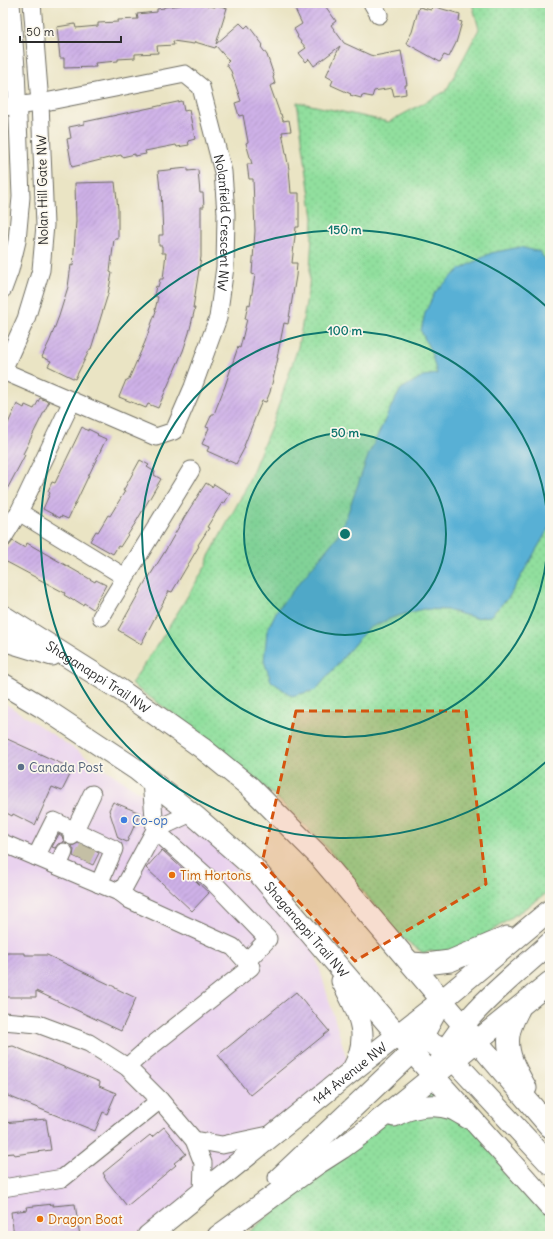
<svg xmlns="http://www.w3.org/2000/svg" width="553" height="1239" font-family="Delius,sans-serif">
  <defs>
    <pattern id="grass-dots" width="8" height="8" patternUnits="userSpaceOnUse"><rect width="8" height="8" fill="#91df9e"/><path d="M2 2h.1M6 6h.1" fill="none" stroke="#7dc088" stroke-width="1.8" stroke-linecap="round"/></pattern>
    <pattern id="building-hatch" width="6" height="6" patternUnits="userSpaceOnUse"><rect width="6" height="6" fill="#ceb1e7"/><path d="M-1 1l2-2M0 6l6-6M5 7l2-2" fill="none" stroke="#b198c6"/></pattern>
  </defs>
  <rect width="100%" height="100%" fill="#fbf7ec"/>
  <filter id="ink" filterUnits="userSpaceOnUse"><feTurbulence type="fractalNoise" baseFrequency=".025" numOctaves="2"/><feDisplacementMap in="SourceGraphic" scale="8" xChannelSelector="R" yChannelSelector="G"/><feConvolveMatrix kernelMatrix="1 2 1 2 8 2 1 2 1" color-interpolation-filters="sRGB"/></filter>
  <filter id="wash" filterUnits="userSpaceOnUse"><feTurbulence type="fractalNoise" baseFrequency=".012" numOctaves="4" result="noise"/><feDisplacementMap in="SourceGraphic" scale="16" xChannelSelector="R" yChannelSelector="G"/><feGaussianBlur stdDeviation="0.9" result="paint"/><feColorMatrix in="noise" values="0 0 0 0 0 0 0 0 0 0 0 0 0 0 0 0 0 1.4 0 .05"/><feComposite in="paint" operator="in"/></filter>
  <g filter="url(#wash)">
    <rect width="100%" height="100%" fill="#eae4c4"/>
    <polygon fill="#e9d2ee" points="3,702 204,834 314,950 347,1060 276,1133 148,1236 3,1236"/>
    <g fill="url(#grass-dots)" stroke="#5e8564">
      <polygon points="472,3 550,3 550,891 476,942 454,953 433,951 423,953 399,935 326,847 274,795 195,729 131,684 167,630 207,564 208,558 244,492 274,419 298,347 309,286 313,218 297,102 389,122 446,91 479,29"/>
      <polygon points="441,1075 550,1204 550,1236 244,1236"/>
    </g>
    <polygon fill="#58b0d5" stroke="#426e80" points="520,247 540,252 550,267 550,427 548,431 550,434 550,526 509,597 490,616 476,618 447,610 423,609 394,617 367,629 316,690 292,696 271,681 264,661 267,631 277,610 336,538 347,515 368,456 390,409 401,389 423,376 437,374 431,352 421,331 425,313 435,292 459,270 491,253"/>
    <g id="blocks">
      <g fill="url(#building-hatch)">
        <polygon points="182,3 192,3 215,7 216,5 227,8 216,44 240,23 245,28 248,25 263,45 261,47 267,55 274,76 273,77 275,84 270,86 280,114 281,114 283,121 289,120 291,131 282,132 289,169 291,193 299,193 299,227 296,227 292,263 297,263 296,276 288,324 284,323 277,358 278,358 270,392 266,402 262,401 257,413 244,446 245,447 236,464 207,451 209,447 202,444 209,428 206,427 212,414 214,414 225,386 238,347 240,348 247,319 245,319 248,304 250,305 255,275 252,274 255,231 253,179 249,179 247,164 252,164 246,143 248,142 243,115 239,116 235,103 241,101 231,71 226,64 229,61 216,46 215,48 195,42 194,44 173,41 174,45 157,46 158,53 135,54 135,58 118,59 118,61 95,63 96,67 64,68 64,58 60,58 57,27 75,24 76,28 98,26 98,23 118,22 118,20 138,19 137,14 157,12 157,9 164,8 164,7 182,5"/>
        <polygon points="292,3 323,3 336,21 331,25 344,43 370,55 374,56 401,51 407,85 405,85 406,94 394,96 392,88 374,91 372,97 362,95 361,98 350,95 351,94 331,85 333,80 326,76 340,46 314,66 309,59 306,62 299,53 306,48 297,37 298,36 294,29 302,24"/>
        <polygon points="432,6 460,14 459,21 462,22 456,43 449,57 444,55 440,62 406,43 412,32 419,7 431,10"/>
        <polygon points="182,101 184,111 189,110 195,139 188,141 189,145 177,147 176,145 145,151 146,154 135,156 135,154 122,157 121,155 72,167 67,139 71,138 69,127 84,124 84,122"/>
        <polygon points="188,168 188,171 198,170 200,193 203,193 204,207 201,207 201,257 193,308 195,308 189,333 183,351 158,408 148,404 146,408 119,397 126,380 128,381 145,342 156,311 155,310 158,297 154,296 156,286 158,287 160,279 163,279 166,253 162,253 162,246 159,246 159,235 163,235 161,189 160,189 158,171"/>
        <polygon points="115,182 118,209 118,239 114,239 110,272 112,273 108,294 91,349 90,349 75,379 48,366 51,361 42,357 50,340 59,316 68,287 71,265 73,266 76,221 75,183"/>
        <polygon points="40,398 49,402 23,454 25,455 3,497 3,434 17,404 24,408 25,405 34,409"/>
        <polygon points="82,427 88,431 88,429 98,434 97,435 106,439 68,519 61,516 60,518 43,509 50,493 48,491 52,482 55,483"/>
        <polygon points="140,460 149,465 147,467 155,472 154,475 161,479 136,522 120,547 118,546 113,554 90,541 96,531 98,532 108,515 110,516 125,491 123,491"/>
        <polygon points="206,483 212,487 214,484 230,494 224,504 222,503 207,527 209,528 198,545 199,546 172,592 169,591 141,644 118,630 148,577 149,577 164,553 185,516"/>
        <polygon points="13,541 25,548 27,543 95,582 96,580 106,585 93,609 84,603 83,605 75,600 74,601 64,595 65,593 3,560 3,550 4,548 8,547"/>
        <polygon points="3,737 73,769 62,791 52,787 35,825 13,814 12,816 3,811"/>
        <polygon points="113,802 140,813 127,842 118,838 109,810"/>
        <polygon points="59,834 62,836 64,842 58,844 55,848 52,847"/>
        <polygon points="78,843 99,853 93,865 73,856 74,850 72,846"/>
        <polygon points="162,850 209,893 192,911 146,868"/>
        <polygon points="3,953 25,953 25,955 47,955 115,987 115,988 136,998 121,1031 36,991 36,997 3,997"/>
        <polygon points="296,992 329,1031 250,1095 218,1055"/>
        <polygon points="13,1046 100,1082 99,1086 116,1093 107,1114 103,1112 95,1131 3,1094 3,1048"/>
        <polygon points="46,1119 51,1150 14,1155 14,1153 3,1154 3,1123"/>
        <polygon points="164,1127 186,1154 174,1163 176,1165 127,1206 104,1177 105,1176 103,1173 150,1135 152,1137"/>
        <polygon points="53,1204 53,1206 75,1204 80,1236 14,1236 11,1212 27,1210 26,1207"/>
      </g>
    </g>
  </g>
  <g filter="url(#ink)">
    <use href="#blocks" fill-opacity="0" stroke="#6e6c61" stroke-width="1"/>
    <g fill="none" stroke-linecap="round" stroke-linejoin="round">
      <polyline stroke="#c4bfa5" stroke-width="17" stroke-dasharray="17 8" stroke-linecap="butt" points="82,860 89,845"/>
      <defs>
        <g id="minor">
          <polyline points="372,3 379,15"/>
          <path id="s1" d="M3,107L40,103L185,74L201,87L223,172L226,214L225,267L218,318L193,387L174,431L156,437L3,371"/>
          <polyline points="3,289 10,270 17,241 21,197 16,68 11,3"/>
          <polyline points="3,370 26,319 41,270 45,225 40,103 32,3"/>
          <polyline points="19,512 125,577"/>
          <polyline points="3,538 19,512 72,401"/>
          <polyline points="101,617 191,470"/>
          <polyline points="155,830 212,881 268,939 246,962"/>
          <polyline points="155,830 191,813"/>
          <polyline points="72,836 92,794"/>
          <polyline points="3,843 121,893 130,900 233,947 251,967 145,1051 127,1067"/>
          <polyline points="36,857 54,821 114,849 99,884"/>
          <polyline points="58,866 64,852"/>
          <polyline points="121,893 155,830 151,781"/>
          <polyline points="3,1021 38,1024 89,1043 127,1067 160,1100 194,1140 203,1163 202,1193"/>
          <polyline points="194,1140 222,1145 274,1134"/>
          <polyline points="3,1188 63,1178 160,1100"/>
        </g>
        <g id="major">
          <path id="s2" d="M3,616L119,689L202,748L250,787L318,855L550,1127"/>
          <polyline points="3,640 52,655"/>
          <path id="s3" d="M3,684L42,707L137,770L196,817L254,868L412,1052L550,1206"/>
          <polyline points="411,963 426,964 450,961 507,937"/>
          <path d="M342,981C359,1014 372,1036 352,1071"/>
          <path d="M519,1009C515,1017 510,1026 509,1035C506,1054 517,1072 526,1088"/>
          <polyline points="408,1036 429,1042 445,1051 550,1164"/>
          <path d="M439,1064C458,1018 514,976 550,943"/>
          <path d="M394,1116C411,1107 433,1102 452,1109C457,1111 463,1115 468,1118"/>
          <polyline points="279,1178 412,1052 421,1039 438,1008"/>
          <path id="s4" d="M148,1236L352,1071L441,1001L550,910"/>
          <polyline points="218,1236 317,1164 342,1148 372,1126 550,982"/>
        </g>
      </defs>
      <use href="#minor" stroke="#6e6c61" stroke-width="19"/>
      <use href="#major" stroke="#6e6c61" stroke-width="23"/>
      <use href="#minor" stroke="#fff" stroke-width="17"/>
      <use href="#major" stroke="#fff" stroke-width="21"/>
    </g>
  </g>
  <path fill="#d5540f" fill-opacity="0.2" stroke="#d5540f" stroke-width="3" stroke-dasharray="8 5" stroke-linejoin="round" d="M296,711H466L486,884L355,961L262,863Z"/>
  <circle cx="345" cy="534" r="101" fill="#0f766e" fill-opacity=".12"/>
  <g fill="none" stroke="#0f766e" stroke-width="2">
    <circle cx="345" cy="534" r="101"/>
    <circle cx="345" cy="534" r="203"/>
    <path d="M548 760A304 304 0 1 1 548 308"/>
  </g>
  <circle fill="#5c6f8a" stroke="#fbf7ec" stroke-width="1.5" cx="21" cy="767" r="4"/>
  <circle fill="#3f7fe0" stroke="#fbf7ec" stroke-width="1.5" cx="124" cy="820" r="4"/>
  <g fill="#e8710a" stroke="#fbf7ec" stroke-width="1.5">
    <circle cx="172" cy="875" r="4"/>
    <circle cx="40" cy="1219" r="4"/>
  </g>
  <g text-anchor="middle" stroke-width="3.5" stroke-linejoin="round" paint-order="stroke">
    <g font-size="13" fill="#2b2b2b" stroke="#fbf7ec">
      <text transform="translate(42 190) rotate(-91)" y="5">Nolan Hill Gate NW</text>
      <text dy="5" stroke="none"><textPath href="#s1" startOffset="344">Nolanfield Crescent NW</textPath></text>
      <text dy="5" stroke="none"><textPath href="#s2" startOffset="113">Shaganappi Trail NW</textPath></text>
      <text dy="5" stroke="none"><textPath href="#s3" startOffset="393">Shaganappi Trail NW</textPath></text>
      <text dy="5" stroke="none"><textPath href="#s4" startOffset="259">144 Avenue NW</textPath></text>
    </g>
    <g font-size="13" fill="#4e5e75" stroke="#fbf7ec" text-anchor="start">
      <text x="29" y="772">Canada Post</text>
    </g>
    <g font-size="13" fill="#366cbe" stroke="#fbf7ec" text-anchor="start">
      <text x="132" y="825">Co-op</text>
    </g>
    <g font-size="13" fill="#c56008" stroke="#fbf7ec" text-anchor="start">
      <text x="180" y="880">Tim Hortons</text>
      <text x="48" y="1224">Dragon Boat</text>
    </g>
  </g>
  <circle cx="345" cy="534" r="6" fill="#0f766e" stroke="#fbf7ec" stroke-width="2"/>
  <g font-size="12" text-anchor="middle" font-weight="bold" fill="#0f766e" stroke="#fbf7ec" stroke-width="3.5" stroke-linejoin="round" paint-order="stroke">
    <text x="345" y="234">150 m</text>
    <text x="345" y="335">100 m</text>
    <text x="345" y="437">50 m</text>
  </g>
  <rect width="553" height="1239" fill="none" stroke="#fbf7ec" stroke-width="16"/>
  <path d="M20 36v6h101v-6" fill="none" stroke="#2b2b2b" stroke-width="2"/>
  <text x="26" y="36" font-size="12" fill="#2b2b2b" stroke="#fbf7ec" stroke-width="3" paint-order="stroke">50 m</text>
</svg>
